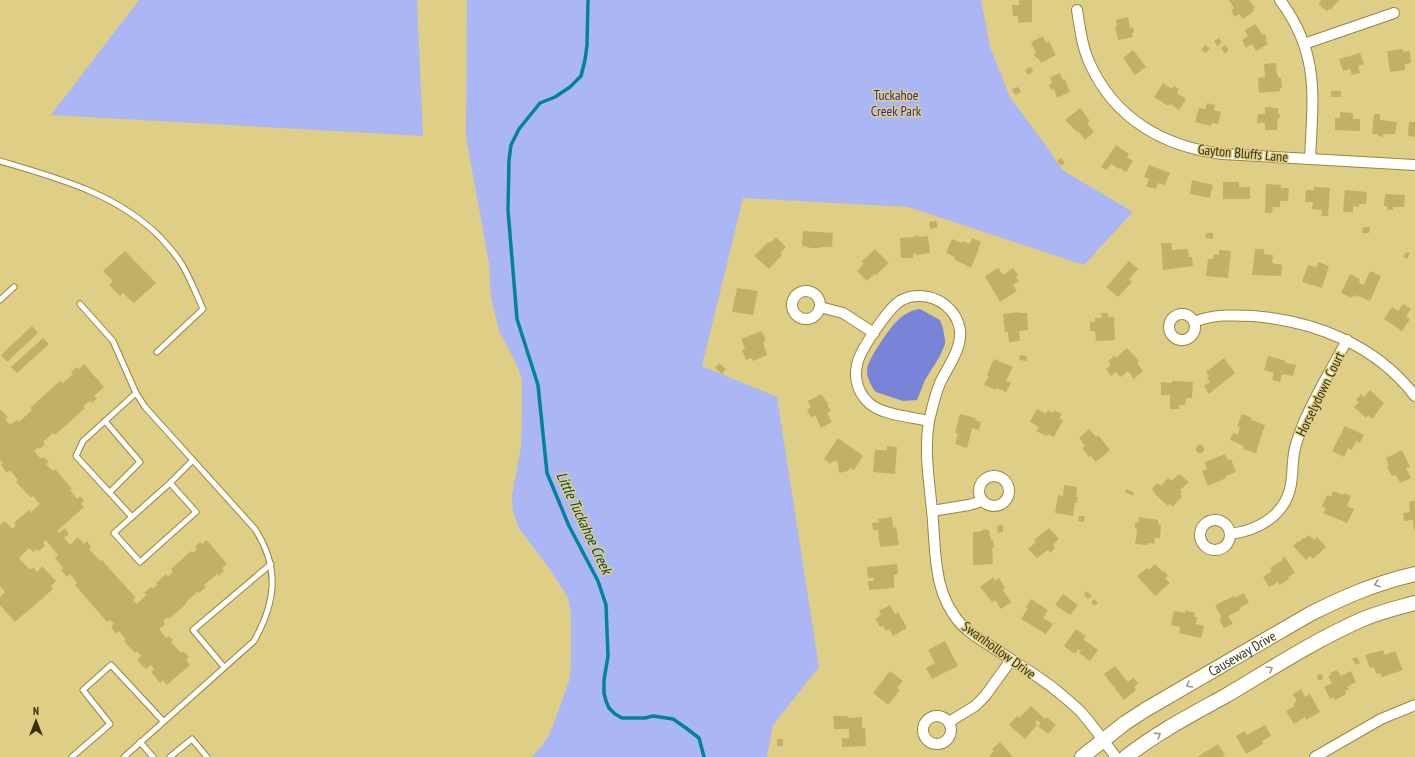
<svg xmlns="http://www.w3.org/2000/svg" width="1415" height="757" font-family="'PT Sans Narrow',sans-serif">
  <rect width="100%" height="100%" fill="#dfce86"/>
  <g fill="#abb6f4">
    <polygon points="139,0 417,0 423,136 51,115"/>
    <polygon points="467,0 981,0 990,47 1010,97 1049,150 1062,170 1133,212 1084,265 908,207 743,198 702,366 777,397 819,667 773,725 767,757 532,757 543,745 551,731 569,681 571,666 571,616 568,598 551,571 519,528 513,512 512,496 521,446 522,412 522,379 516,363 499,331 491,297 489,263 466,137"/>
  </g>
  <path fill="#7884d7" d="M920,309L940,320L943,328L945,340V344L940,356L925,380L917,400L903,401L876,392C872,388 866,376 867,370C867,360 891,326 898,320C904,314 912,310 920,309Z"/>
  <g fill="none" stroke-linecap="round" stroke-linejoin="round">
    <polyline stroke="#00839b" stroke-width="3.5" points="588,0 587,45 585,60 581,76 570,87 555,97 540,103 519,129 511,145 509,160 508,210 517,319 538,385 547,473 569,526 598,581 606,605 608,656 604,680 604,693 606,701 609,708 615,714 622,718 645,718 653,716 673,719 686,728 699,738 704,757"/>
  </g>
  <g fill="#c2b069">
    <polygon points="1019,0 1032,0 1032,22 1018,23 1018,16 1013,16 1012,5 1019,5"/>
    <polygon points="1229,0 1249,0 1255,8 1253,9 1254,11 1243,19 1239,14 1235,17 1231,11 1234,8"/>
    <polygon points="1320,0 1339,0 1330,10 1329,9 1327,11 1318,4 1321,1"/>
    <polygon points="1128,17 1130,28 1133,27 1134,32 1132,33 1133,37 1118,40 1115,27 1117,27 1116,20"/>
    <polygon points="1255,24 1263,35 1265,34 1267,38 1265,39 1268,44 1256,51 1252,44 1246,48 1242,40 1248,36 1245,30"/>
    <polygon points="1043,36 1046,43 1049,41 1056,55 1041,63 1038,58 1036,58 1034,54 1036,53 1031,42"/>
    <polygon points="1219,38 1222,42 1217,46 1214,41"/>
    <polygon points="1205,45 1210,48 1206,53 1201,50"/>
    <polygon points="1225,45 1229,50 1225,54 1221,48"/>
    <polygon points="1403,49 1403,52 1410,51 1411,63 1405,64 1405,70 1390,72 1387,51"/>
    <polygon points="1133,50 1146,67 1135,75 1123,58"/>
    <polygon points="1360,53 1364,64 1358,66 1360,73 1352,75 1350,69 1343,71 1339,59"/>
    <polygon points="1276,63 1277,75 1278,75 1279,78 1281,78 1282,88 1280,88 1280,91 1259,93 1258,78 1265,77 1264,64"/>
    <polygon points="1031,67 1033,72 1028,75 1025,70"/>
    <polygon points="1060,73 1063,80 1065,79 1070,92 1057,98 1054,89 1051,90 1049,85 1052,83 1050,77"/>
    <polygon points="1163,83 1172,89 1174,86 1179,89 1177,93 1186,99 1179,110 1170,104 1168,106 1154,97"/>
    <polygon points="1018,87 1021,92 1015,95 1012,89"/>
    <rect x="1331" y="91" width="10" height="6"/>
    <polygon points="1207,103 1215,105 1214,110 1221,112 1218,124 1212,123 1211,126 1195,122 1199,108 1205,109"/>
    <polygon points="1265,107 1278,108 1278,114 1280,114 1280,118 1278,118 1277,130 1265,130 1265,123 1257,123 1258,114 1265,114"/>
    <polygon points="1080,108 1090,121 1087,123 1094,132 1085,140 1078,131 1077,132 1065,120"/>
    <polygon points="1340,112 1353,113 1353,119 1360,119 1360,131 1335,130 1335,118 1340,118"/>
    <polygon points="1374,114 1380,114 1380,120 1397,122 1395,134 1383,134 1383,137 1378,136 1378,134 1372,134"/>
    <polygon points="1409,122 1415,122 1415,137 1408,136"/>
    <polygon points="1116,145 1129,154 1127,157 1133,161 1126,172 1120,168 1119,169 1111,164 1106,170 1101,167"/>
    <polygon points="1061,158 1065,163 1061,166 1057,161"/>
    <polygon points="1149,165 1170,173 1165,185 1158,183 1156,189 1146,186 1149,179 1144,177"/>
    <polygon points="1192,180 1213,185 1210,198 1190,194"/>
    <polygon points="1223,182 1239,182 1239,187 1250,187 1250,199 1223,199"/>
    <polygon points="1266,184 1281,185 1281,188 1289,188 1288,201 1280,201 1280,207 1273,207 1272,213 1265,213"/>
    <polygon points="1314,187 1330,188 1328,216 1321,216 1322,210 1312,209 1313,202 1305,202 1306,190 1314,190"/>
    <polygon points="1345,190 1367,192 1366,204 1359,204 1359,207 1353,206 1353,212 1343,212"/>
    <polygon points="1385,194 1405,195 1404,207 1393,207 1393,210 1387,210 1387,206 1384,206"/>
    <polygon points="936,221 938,227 930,229 929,222"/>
    <polygon points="1363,227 1370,227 1369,233 1362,233"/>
    <polygon points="803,231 833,233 832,247 821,247 821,248 809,248 809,247 802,246"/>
    <polygon points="1206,233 1213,233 1213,239 1205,238"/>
    <polygon points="916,235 921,237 928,236 930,253 916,255 916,253 913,254 913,258 901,258 900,238 915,237"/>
    <polygon points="776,237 786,247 780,253 782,255 769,269 754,256 768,242 770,243"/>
    <polygon points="972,238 981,242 978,249 979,249 971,268 954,259 955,257 946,253 952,239 962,243 962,241 970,244"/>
    <polygon points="1161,243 1171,243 1172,250 1188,249 1189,257 1192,257 1193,266 1163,270"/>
    <polygon points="875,249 889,263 876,275 874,274 867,281 857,271 864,263 861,262"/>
    <polygon points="1255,249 1264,249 1264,254 1273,255 1272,263 1282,265 1281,276 1252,275"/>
    <polygon points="1219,250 1231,251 1228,278 1206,276 1208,259 1213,259 1214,254 1219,255"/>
    <polygon points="125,251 156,283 134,303 123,293 120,296 109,285 113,281 103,271"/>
    <polygon points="1406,252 1410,253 1407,259 1403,257"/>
    <polygon points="1129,261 1138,269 1129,279 1132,282 1118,297 1106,287"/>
    <polygon points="1318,262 1329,266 1322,288 1302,282 1308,265 1317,267"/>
    <polygon points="998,268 1003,275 1013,268 1018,275 1016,277 1019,281 1013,285 1017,291 1000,302 985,276"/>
    <polygon points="1370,271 1381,276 1370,301 1356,295 1355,297 1352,296 1351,298 1341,293 1350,274 1360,279 1359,283 1364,285"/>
    <polygon points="737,288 758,291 753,315 732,312"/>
    <polygon points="1403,304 1411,309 1406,316 1410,319 1402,331 1384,319 1392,307 1398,311"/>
    <polygon points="1019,312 1019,313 1027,313 1028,330 1019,331 1020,341 1009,342 1008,332 1005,332 1003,314"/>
    <polygon points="1101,313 1108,313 1108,317 1114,317 1115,340 1096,341 1095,331 1090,331 1090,322 1095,322 1095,318 1102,318"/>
    <polygon points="32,326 38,333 7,362 1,355"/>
    <polygon points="762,331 766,341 763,342 767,355 753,361 751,358 746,360 742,350 745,349 741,339"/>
    <polygon points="43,338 49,344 17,373 11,367"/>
    <polygon points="1127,348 1139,361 1137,363 1143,371 1134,379 1128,371 1121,377 1116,372 1111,376 1106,369 1111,365 1108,361 1114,356 1116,358"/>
    <polygon points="1020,355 1027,356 1026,361 1019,360"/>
    <polygon points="1268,356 1286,361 1285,363 1296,365 1293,376 1282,374 1280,382 1272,380 1274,373 1264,370"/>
    <polygon points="1224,358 1235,373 1209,394 1204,386 1210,382 1207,378 1209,376 1206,372"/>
    <polygon points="994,359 1013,367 1006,381 1011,383 1006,392 997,388 996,390 984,385 989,376 987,375"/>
    <polygon points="719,363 726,369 722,374 715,368"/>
    <polygon points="84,364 104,387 94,396 97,398 92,403 90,401 83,406 85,408 55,435 53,433 43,442 45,444 40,449 38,447 34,451 41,459 44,457 49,462 46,464 53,471 55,469 72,489 70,490 77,499 80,496 84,501 81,504 84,507 57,531 59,533 65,528 69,534 64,538 70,545 78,537 84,544 87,541 91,547 89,549 100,561 102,560 135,597 133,600 137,604 146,595 144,593 151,587 153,589 157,585 156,583 166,574 168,577 173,572 171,569 191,551 193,553 197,549 195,547 200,542 202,544 207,540 227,564 222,568 224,571 219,576 217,574 204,585 206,587 199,593 198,591 185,603 186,604 169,619 168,617 163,621 165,624 159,629 166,638 169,636 173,640 171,642 181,653 183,651 189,657 186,660 190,665 167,685 163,680 160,683 151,672 154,669 151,665 146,669 137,660 141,656 137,651 135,653 124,641 126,640 119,631 116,634 111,627 114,624 110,620 107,622 75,585 77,583 70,574 67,577 61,570 63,568 55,558 58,555 46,540 43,543 45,546 39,551 37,549 33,552 29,548 19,558 30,570 33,567 37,572 42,566 56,581 51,586 53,589 15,622 0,605 0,597 5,592 0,586 0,525 5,521 12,529 16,525 14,523 29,510 31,512 40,504 33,496 31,498 16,482 18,480 10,470 7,473 1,465 3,463 0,460 0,409 8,417 5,419 10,425 17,420 19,422 32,410 30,408 60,381 63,383 73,374 71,372 77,367 79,369"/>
    <polygon points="1172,381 1193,382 1192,398 1186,398 1185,405 1179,405 1179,409 1170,409 1170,395 1161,395 1161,382 1172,383"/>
    <polygon points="1370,390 1384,403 1372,419 1368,415 1366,418 1354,407 1359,402 1356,400 1361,394 1364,397"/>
    <polygon points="821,394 829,405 827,405 831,411 827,413 832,422 821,428 815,415 811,418 807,410 811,407 808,401"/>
    <polygon points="1037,409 1046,414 1048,410 1053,413 1054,410 1062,414 1059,418 1063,420 1054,437 1048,434 1047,436 1036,431 1039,427 1030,422"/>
    <polygon points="960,414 976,418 975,420 981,422 979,430 972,428 967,448 955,444 958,434 955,433"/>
    <polygon points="1242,414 1252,418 1251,420 1265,425 1256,453 1243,449 1244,446 1230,440 1233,433 1238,434 1240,427 1237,426"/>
    <polygon points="1345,426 1364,435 1360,443 1356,441 1352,450 1348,448 1344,457 1332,451"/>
    <polygon points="1089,429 1096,437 1098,435 1110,450 1096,462 1091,456 1089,457 1082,448 1085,446 1079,438"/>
    <polygon points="838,438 863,456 854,470 850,468 848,471 839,473 838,463 836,461 832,462 831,464 824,459"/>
    <circle cx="1200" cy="449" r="4"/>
    <polygon points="887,446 897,447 895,474 873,472 875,450 887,450"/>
    <polygon points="1402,450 1410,467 1406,468 1411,478 1400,483 1396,475 1392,476 1387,466 1389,466 1386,458"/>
    <polygon points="1225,454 1228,460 1231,459 1236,472 1226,476 1226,478 1208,486 1202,471 1207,469 1205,462"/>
    <polygon points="1179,474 1189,482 1180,490 1182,492 1180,494 1182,497 1172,507 1170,504 1168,506 1155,494 1152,489 1157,483 1161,486 1168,478 1171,481"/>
    <polygon points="1064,485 1077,487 1076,497 1078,497 1077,503 1075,502 1073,516 1055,513 1058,495 1063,496"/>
    <polygon points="1127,489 1134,493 1133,496 1125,492"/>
    <polygon points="1333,491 1343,495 1344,493 1351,496 1347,506 1354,509 1347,523 1323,513 1326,508 1322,506 1327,495 1331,497"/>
    <polygon points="1415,501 1415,530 1414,530 1413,520 1404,521 1403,513 1410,512 1409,502"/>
    <polygon points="1079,516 1085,516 1084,522 1078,521"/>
    <polygon points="892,517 893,528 896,527 899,545 880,547 878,530 873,530 872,523 879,522 878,519"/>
    <polygon points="1139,517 1158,520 1158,524 1161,525 1160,538 1155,538 1154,544 1148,543 1147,545 1135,544 1137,532 1136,528 1135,528 1135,522 1138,523"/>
    <polygon points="1003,525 1003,532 998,533 997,526"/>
    <polygon points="1049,528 1059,539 1053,545 1055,548 1050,553 1048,550 1037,558 1028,549 1036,542 1034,540"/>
    <polygon points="983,529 989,530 991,540 993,540 994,547 992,548 993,564 973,565 973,532 982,531"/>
    <polygon points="1309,535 1314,540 1317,537 1326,547 1313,559 1310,556 1306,560 1293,546 1298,541 1299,542 1303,538 1304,539"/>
    <polygon points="1285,557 1295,573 1288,577 1289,579 1280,585 1278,582 1269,587 1263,577 1272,571 1270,568 1283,560 1282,558"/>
    <polygon points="897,564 898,574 894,575 894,588 869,590 868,581 874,581 874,578 868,578 867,567"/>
    <polygon points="1155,564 1163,572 1164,571 1168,576 1165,578 1170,583 1155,596 1137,576 1147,568 1149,570"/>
    <polygon points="993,577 995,581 999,578 1005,588 1003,590 1011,602 1001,609 995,600 992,602 980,587"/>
    <polygon points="1087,591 1092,596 1088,599 1084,594"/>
    <polygon points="1244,593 1249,603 1239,608 1240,610 1228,616 1233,624 1224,628 1219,619 1222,618 1215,605 1234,596 1235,598"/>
    <polygon points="1063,594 1078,605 1070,615 1055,605"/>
    <polygon points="1031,599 1048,610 1043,618 1053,624 1046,634 1021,619 1028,608 1026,607"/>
    <polygon points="1094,599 1098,603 1094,606 1091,602"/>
    <polygon points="890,605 895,614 898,612 907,628 893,636 889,629 886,631 883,626 880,627 875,619 881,615 879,611"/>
    <polygon points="1185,610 1195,613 1194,617 1197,617 1196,624 1204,626 1201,638 1179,633 1180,627 1171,625 1174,611 1185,613"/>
    <polygon points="1076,629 1086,636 1083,639 1098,650 1090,661 1079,653 1081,651 1078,649 1076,653 1074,652 1073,653 1064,646"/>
    <polygon points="945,641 958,666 932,679 926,668 935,663 928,650"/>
    <polygon points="1383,650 1385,655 1395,651 1403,670 1382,677 1380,673 1376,674 1374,667 1370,668 1365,655"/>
    <polygon points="1357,657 1360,663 1356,665 1352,659"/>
    <polygon points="1115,666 1128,682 1133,678 1138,683 1134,687 1136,690 1124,700 1104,674"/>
    <polygon points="1337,670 1341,676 1351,671 1356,682 1347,687 1349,689 1345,691 1346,694 1335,700 1333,697 1330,699 1324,687 1332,683 1328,676 1331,675 1330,673"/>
    <polygon points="890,671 903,681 897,688 900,690 888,705 873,693"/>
    <circle cx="1320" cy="677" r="3"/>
    <polygon points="1301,689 1305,697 1310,694 1320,712 1306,720 1305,717 1294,724 1286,711 1295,706 1293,704 1297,701 1293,694"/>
    <polygon points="1031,706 1045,719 1047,717 1056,725 1048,734 1038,726 1041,723 1037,720 1035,723 1037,725 1025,739 1009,725 1017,716 1019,718"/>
    <polygon points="833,716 847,716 848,718 862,717 862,728 865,728 866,746 842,747 842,738 849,738 849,729 834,729"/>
    <polygon points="1265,725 1271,736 1262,741 1263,744 1246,754 1236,736 1245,731 1247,735"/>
    <rect x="777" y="739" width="6" height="7"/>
    <polygon points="1000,742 1013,757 989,757 994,751 992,749"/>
    <polygon points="1218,744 1225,755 1223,757 1197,757"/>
  </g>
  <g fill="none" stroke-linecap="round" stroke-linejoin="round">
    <defs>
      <g id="lane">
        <path d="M0,161C57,178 116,193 160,237C167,245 175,253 181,263C190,277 196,294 203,309L157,352"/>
        <polyline points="0,300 14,287"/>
        <path d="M80,304L113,341L136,393L145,407L255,529C280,568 276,602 254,641L124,757"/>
        <polyline points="105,421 140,462 110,492"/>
        <polyline points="170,483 196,512 140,562 114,533 170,483 193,460"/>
        <polyline points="132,517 76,456 83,441 136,393"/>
        <polyline points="224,667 193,630 271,564"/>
        <polyline points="140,742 153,757"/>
        <polyline points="72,757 110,724 83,690 111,665 163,721"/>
        <polyline points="170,757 192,739 207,757"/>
      </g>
      <g id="street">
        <path d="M1280,0C1320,54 1313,96 1310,159"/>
        <path d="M1077,10C1080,28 1082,47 1090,64C1115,119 1164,147 1223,154L1415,165"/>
        <polyline points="1304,44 1394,13"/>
        <circle cx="806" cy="305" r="14"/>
        <polyline points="820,307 843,313 874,333"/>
        <circle cx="1182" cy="327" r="13"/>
        <path d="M1194,322C1213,314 1233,315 1253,316C1315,321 1376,345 1415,396"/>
        <path d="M929,421C912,417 879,415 867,401C858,392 854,378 857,365C859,351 888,309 900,301C905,298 912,296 918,296C938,295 957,310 960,330C962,349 948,366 940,383C935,395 932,408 929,421C924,450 929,480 932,510C934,529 934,549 937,568C939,585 944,601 954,615C962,628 976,637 989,645C1011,660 1036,674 1057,691C1064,697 1073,704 1080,711C1093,725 1104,742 1116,757"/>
        <circle cx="994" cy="491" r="15"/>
        <polyline points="932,511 969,505 982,501"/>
        <circle cx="1215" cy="535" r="15"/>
        <path d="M1230,534C1256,531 1283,517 1290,489C1293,477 1292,465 1294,453C1295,445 1299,435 1302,427C1314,397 1332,369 1347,340"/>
        <circle cx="937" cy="730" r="14"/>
        <polyline points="949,722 975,706 985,696 1011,660"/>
        <polyline points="1315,757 1381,719 1415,705"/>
      </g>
      <g id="secondary">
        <path id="s1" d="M1082,757L1125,723L1145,710L1310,614C1346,596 1376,583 1415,574"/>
        <path d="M1126,757C1156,733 1193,714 1227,695C1271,669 1315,640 1363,619C1380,612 1397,608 1415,603"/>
      </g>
    </defs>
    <use href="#lane" stroke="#97863f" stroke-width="7"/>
    <use href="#street" stroke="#97863f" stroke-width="12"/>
    <use href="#secondary" stroke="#97863f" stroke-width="16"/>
    <use href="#lane" stroke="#fff" stroke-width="5"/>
    <use href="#street" stroke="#fff" stroke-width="10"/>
    <use href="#secondary" stroke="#fff" stroke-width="14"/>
  </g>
  <defs><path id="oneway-chevron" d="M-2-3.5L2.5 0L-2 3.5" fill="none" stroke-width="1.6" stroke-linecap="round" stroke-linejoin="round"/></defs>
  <g stroke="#9a9788">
    <use href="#oneway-chevron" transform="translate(1377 584) rotate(161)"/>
    <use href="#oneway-chevron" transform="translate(1270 669) rotate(-30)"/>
    <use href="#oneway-chevron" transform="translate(1189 685) rotate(150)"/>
    <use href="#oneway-chevron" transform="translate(1158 735) rotate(-32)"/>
  </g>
  <g text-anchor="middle" stroke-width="3" stroke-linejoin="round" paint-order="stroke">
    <g font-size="14" fill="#2e2c8d" stroke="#dfce86">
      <text x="896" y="100">Tuckahoe<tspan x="896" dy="16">Creek Park</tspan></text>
    </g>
    <g font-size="14" fill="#362f11" stroke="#dfce86">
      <text transform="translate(1243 153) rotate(5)" y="5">Gayton Bluffs Lane</text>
      <text transform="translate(1320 394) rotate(-64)" y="5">Horselydown Court</text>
      <text transform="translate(999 650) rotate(36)" y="5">Swanhollow Drive</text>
      <text dy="5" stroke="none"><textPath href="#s1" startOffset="191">Causeway Drive</textPath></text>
    </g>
    <g font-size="15" font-style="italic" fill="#074653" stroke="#dfce86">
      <text transform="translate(584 523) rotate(65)" y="5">Little Tuckahoe Creek</text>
    </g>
  </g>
  <g transform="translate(36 721)" stroke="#dfce86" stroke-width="3" paint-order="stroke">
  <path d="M0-3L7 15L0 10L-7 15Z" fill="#362f11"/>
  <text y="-6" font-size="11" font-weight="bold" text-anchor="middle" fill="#362f11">N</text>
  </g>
</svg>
